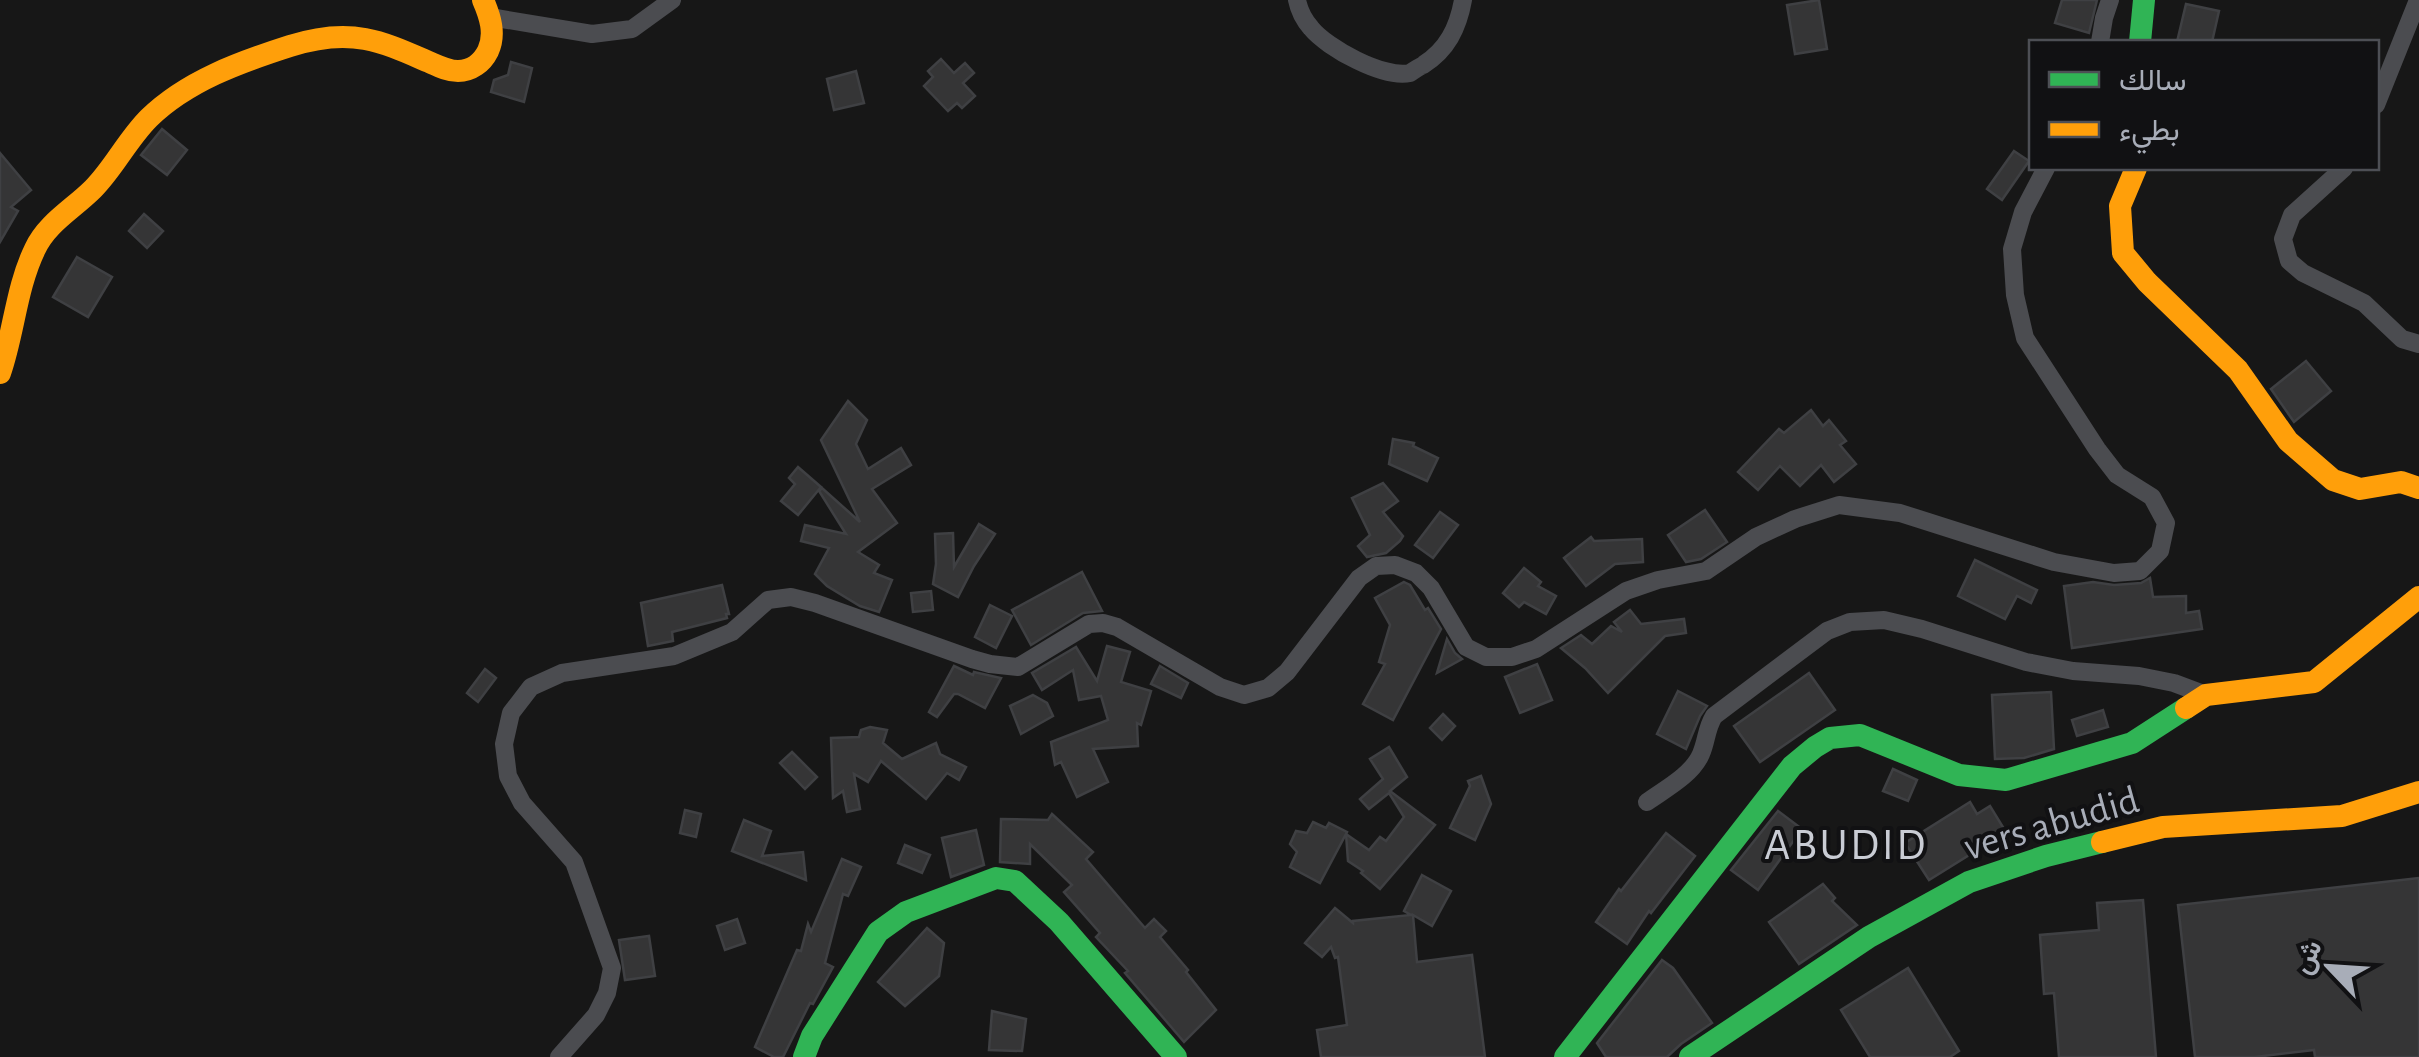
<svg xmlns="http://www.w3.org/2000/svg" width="2419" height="1057" font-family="'Alegreya Sans',Vazirmatn,sans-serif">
  <rect width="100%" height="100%" fill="#171717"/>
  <g fill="#353536" stroke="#3f4043" stroke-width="2.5">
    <polygon points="1819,0 1827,49 1795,54 1787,5"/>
    <polygon points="2062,0 2097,0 2089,33 2055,23"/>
    <polygon points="2186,4 2219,11 2212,42 2177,42"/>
    <polygon points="941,59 954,73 965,63 974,73 963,83 975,96 962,108 957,103 948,111 924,86 933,77 928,71"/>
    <polygon points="511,62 532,68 524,102 491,92 494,80 508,75"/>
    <polygon points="856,71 864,103 834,110 827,79"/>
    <polygon points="162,129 187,150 167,175 141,155"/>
    <polygon points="2014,151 2029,161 2002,200 1987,189"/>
    <polygon points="0,153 31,190 11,207 18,211 0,242"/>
    <polygon points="144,214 163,231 147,248 129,231"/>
    <polygon points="77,257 112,277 88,317 53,297"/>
    <polygon points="2306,361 2331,391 2294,422 2271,389"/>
    <polygon points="848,401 867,420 856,444 868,469 901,448 911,465 872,489 897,523 858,552 879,565 874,573 892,580 879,612 860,606 827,586 815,574 829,548 801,541 805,525 846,534 819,491 822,488 860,522 821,440"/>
    <polygon points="1811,410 1823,426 1829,420 1846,441 1840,445 1856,464 1834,482 1821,465 1800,486 1780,466 1758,490 1738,472 1779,429 1784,433"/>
    <polygon points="1393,439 1414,443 1413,446 1438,458 1427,481 1389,464"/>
    <polygon points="798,467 821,487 798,515 781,501 795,484 789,478"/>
    <polygon points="1383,483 1398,501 1383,512 1403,536 1400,541 1386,553 1367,557 1358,546 1370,535 1352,498"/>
    <polygon points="1705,510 1727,542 1701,559 1686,562 1668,535"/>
    <polygon points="1440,512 1458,525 1433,558 1415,545"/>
    <polygon points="979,524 995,534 974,566 958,597 933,584 936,564 935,534 953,533 954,567"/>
    <polygon points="1591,537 1594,541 1642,539 1643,562 1615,564 1586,586 1564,558"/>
    <polygon points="1975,560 2037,590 2031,603 2017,596 2005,619 1958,596"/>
    <polygon points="1524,568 1541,582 1538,586 1556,596 1546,614 1524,602 1519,607 1503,593"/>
    <polygon points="1082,572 1102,611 1083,613 1031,645 1012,610"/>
    <polygon points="2150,578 2153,597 2186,596 2186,613 2199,611 2202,629 2072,648 2064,586 2093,582 2114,585 2141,583"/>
    <polygon points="1404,582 1410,585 1425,610 1428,608 1441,629 1393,720 1363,704 1385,664 1379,662 1390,625 1375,598"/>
    <polygon points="722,585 729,614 726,614 727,618 672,632 673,641 648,646 641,603"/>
    <polygon points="931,591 933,610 913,612 911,593"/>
    <polygon points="990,605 1012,616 996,648 975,637"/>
    <polygon points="1630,610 1641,624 1684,619 1686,633 1665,636 1608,693 1585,668 1561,648 1581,635 1592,644 1611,626 1622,632 1614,622"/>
    <polygon points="1447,639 1455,653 1462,659 1437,673"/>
    <polygon points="1107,646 1130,652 1121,682 1151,691 1141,725 1137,723 1138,746 1093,749 1108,782 1077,797 1061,762 1055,765 1051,742 1108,720 1101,696 1079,700 1073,670 1042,690 1032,673 1076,647 1097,681"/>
    <polygon points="1537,664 1552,700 1520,713 1505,677"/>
    <polygon points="954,666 973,675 974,672 1001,678 985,708 958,694 954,694 937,717 929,712"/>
    <polygon points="1160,666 1188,683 1181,698 1151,684"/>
    <polygon points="485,669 496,678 478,702 467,693"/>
    <polygon points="1809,673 1835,710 1760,762 1734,726"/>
    <polygon points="1678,691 1707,706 1700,716 1686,749 1657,734"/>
    <polygon points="2051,692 2054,749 2024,758 1995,759 1992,695"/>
    <polygon points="1033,695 1047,703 1053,716 1021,734 1010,706"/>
    <polygon points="2103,710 2108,727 2077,736 2072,720"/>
    <polygon points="1443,714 1455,726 1442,740 1430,728"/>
    <polygon points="870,727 887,730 883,743 902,759 936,743 940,754 966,767 959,780 947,773 926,799 881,761 868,782 854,774 860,809 847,812 843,791 833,798 831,738 859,737 861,730"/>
    <polygon points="1389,747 1407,777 1390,791 1435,825 1380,889 1361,873 1363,871 1348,861 1346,834 1369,850 1380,837 1386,841 1404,817 1389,793 1369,809 1360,799 1383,779 1370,759"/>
    <polygon points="792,752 817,777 805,789 780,763"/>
    <polygon points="1893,769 1917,780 1908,801 1883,791"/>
    <polygon points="1481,776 1491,804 1475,840 1450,828 1470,786 1468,781"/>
    <polygon points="1970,802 1977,814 1990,806 2006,832 1929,880 1905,843"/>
    <polygon points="685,810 701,814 696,837 680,833"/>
    <polygon points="1778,811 1802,829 1758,890 1731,870"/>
    <polygon points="1052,814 1093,852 1086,859 1145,928 1154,919 1166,931 1160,937 1188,970 1186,972 1216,1010 1184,1042 1125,973 1128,971 1096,937 1100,933 1064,892 1072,885 1030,844 1030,864 1000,862 1001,819 1048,820"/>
    <polygon points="744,820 771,831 762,856 803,852 806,880 732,851"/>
    <polygon points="1313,822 1326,828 1329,823 1347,832 1320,883 1290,867 1297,852 1290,844 1296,831 1307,833"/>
    <polygon points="976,830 984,865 951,877 942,838"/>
    <polygon points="1666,833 1695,856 1651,913 1649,911 1627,944 1596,922 1619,889 1621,891"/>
    <polygon points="905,845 930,855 922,873 898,863"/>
    <polygon points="842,859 861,867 848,896 843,894 825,963 833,967 813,1004 810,1003 783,1057 774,1057 755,1047 797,950 801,951 808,924 811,932"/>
    <polygon points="1422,875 1451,891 1432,926 1413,915 1417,962 1472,955 1485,1057 1321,1057 1317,1030 1347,1025 1338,957 1335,958 1331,947 1322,957 1305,943 1335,908 1353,923 1353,921 1411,915 1404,911"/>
    <polygon points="2419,878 2419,1057 2315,1057 2314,1050 2255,1057 2195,1057 2178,905"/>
    <polygon points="1823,884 1835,898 1832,901 1857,925 1799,964 1769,922"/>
    <polygon points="2143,900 2156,1057 2059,1057 2054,993 2044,994 2040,935 2099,930 2097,903"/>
    <polygon points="737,919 745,943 725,950 717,926"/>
    <polygon points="927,928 944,943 939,976 905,1006 878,982"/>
    <polygon points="649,936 655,976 625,980 619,940"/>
    <polygon points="1662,960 1673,968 1712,1023 1681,1044 1667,1057 1606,1057 1597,1043"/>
    <polygon points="1908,968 1959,1051 1950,1057 1870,1057 1841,1010"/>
    <polygon points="992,1011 1026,1019 1022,1051 989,1050"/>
  </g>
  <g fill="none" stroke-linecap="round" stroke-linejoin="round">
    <g stroke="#4b4c50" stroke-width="18">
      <path d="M1297,0C1299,10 1304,20 1311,28C1327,48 1384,79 1410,73C1410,73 1422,65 1423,65C1447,50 1458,28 1463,0"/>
      <polyline points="490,17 592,34 632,29 672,0"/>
      <polyline points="2100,42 2104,18 2110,0"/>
      <polyline points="2376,105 2418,0"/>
      <polyline points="2344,168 2292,215 2283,239 2289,261 2303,273 2364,303 2402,339 2419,344"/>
      <path d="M1647,802C1665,789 1692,775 1701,754C1707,740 1706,729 1714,716L1827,631L1850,622L1884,620L1922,629L2026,662L2073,671L2139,676L2174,683L2206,695"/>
      <polyline points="559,1057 596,1015 607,993 612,968 574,862 522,803 508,776 504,744 511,713 531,687 562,673 674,656 732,632 768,600 791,597 815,603 972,659 990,664 1018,667 1089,624 1103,623 1117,627 1220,687 1244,695 1268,688 1287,672 1359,578 1376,566 1395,565 1416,573 1431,588 1466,647 1486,657 1512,657 1536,649 1626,591 1658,580 1706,571 1756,537 1795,519 1839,505 1900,513 2054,562 2114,573 2140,571 2160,551 2166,523 2152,497 2117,475 2097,449 2025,338 2015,295 2012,249 2023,212 2046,168"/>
    </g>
    <g stroke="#30b455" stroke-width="22">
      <polyline points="2140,42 2144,0"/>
      <polyline points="804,1057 812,1036 878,932 906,912 996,878 1015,881 1059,922 1176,1057"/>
      <polyline points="1565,1057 1792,766 1815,747 1830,738 1860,735 1959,775 2006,780 2132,743 2186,708"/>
      <polyline points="1690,1057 1869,937 1969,882 2046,856 2102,842"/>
    </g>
    <g stroke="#ff9f0a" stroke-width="22">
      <polyline points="2136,168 2120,206 2123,253 2147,282 2238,370 2288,441 2333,480 2360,489 2401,482 2419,488"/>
      <path d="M0,373C14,333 16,288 35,249C47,223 73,209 93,189C114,168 127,140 149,118C187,81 240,62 290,46C315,38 339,34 365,39C387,43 408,53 429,62C438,66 448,71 458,71C471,71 482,63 488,51C496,34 490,16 483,0"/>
      <polyline points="2186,708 2206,695 2314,682 2419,597"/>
      <polyline points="2102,842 2163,827 2342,816 2419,792"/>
    </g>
  </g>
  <g text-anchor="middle" stroke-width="8" stroke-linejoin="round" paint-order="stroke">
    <g font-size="40" fill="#a8adb8" stroke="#111113">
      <text transform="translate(2051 822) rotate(-16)" y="14">vers abudid</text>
    </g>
    <g font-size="45" letter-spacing="2.5" fill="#c9ccd4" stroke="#111113">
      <text x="1846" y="859">ABUDID</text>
    </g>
  </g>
  <rect x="2029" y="40" width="350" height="130" fill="#111113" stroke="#4d4f55" stroke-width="2.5"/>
  <rect x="2049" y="72" width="50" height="15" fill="#30b455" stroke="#4d4f55" stroke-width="2.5"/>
  <text x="2119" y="90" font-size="30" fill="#a8adb8">سالك</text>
  <rect x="2049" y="122" width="50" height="15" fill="#ff9f0a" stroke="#4d4f55" stroke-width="2.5"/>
  <text x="2119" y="140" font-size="30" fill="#a8adb8">بطيء</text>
  <g transform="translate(2329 967) rotate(295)" stroke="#111113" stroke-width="8" paint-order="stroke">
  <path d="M0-8L18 38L0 25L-18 38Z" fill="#a8adb8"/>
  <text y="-15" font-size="28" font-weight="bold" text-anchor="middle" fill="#a8adb8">ش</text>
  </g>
</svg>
